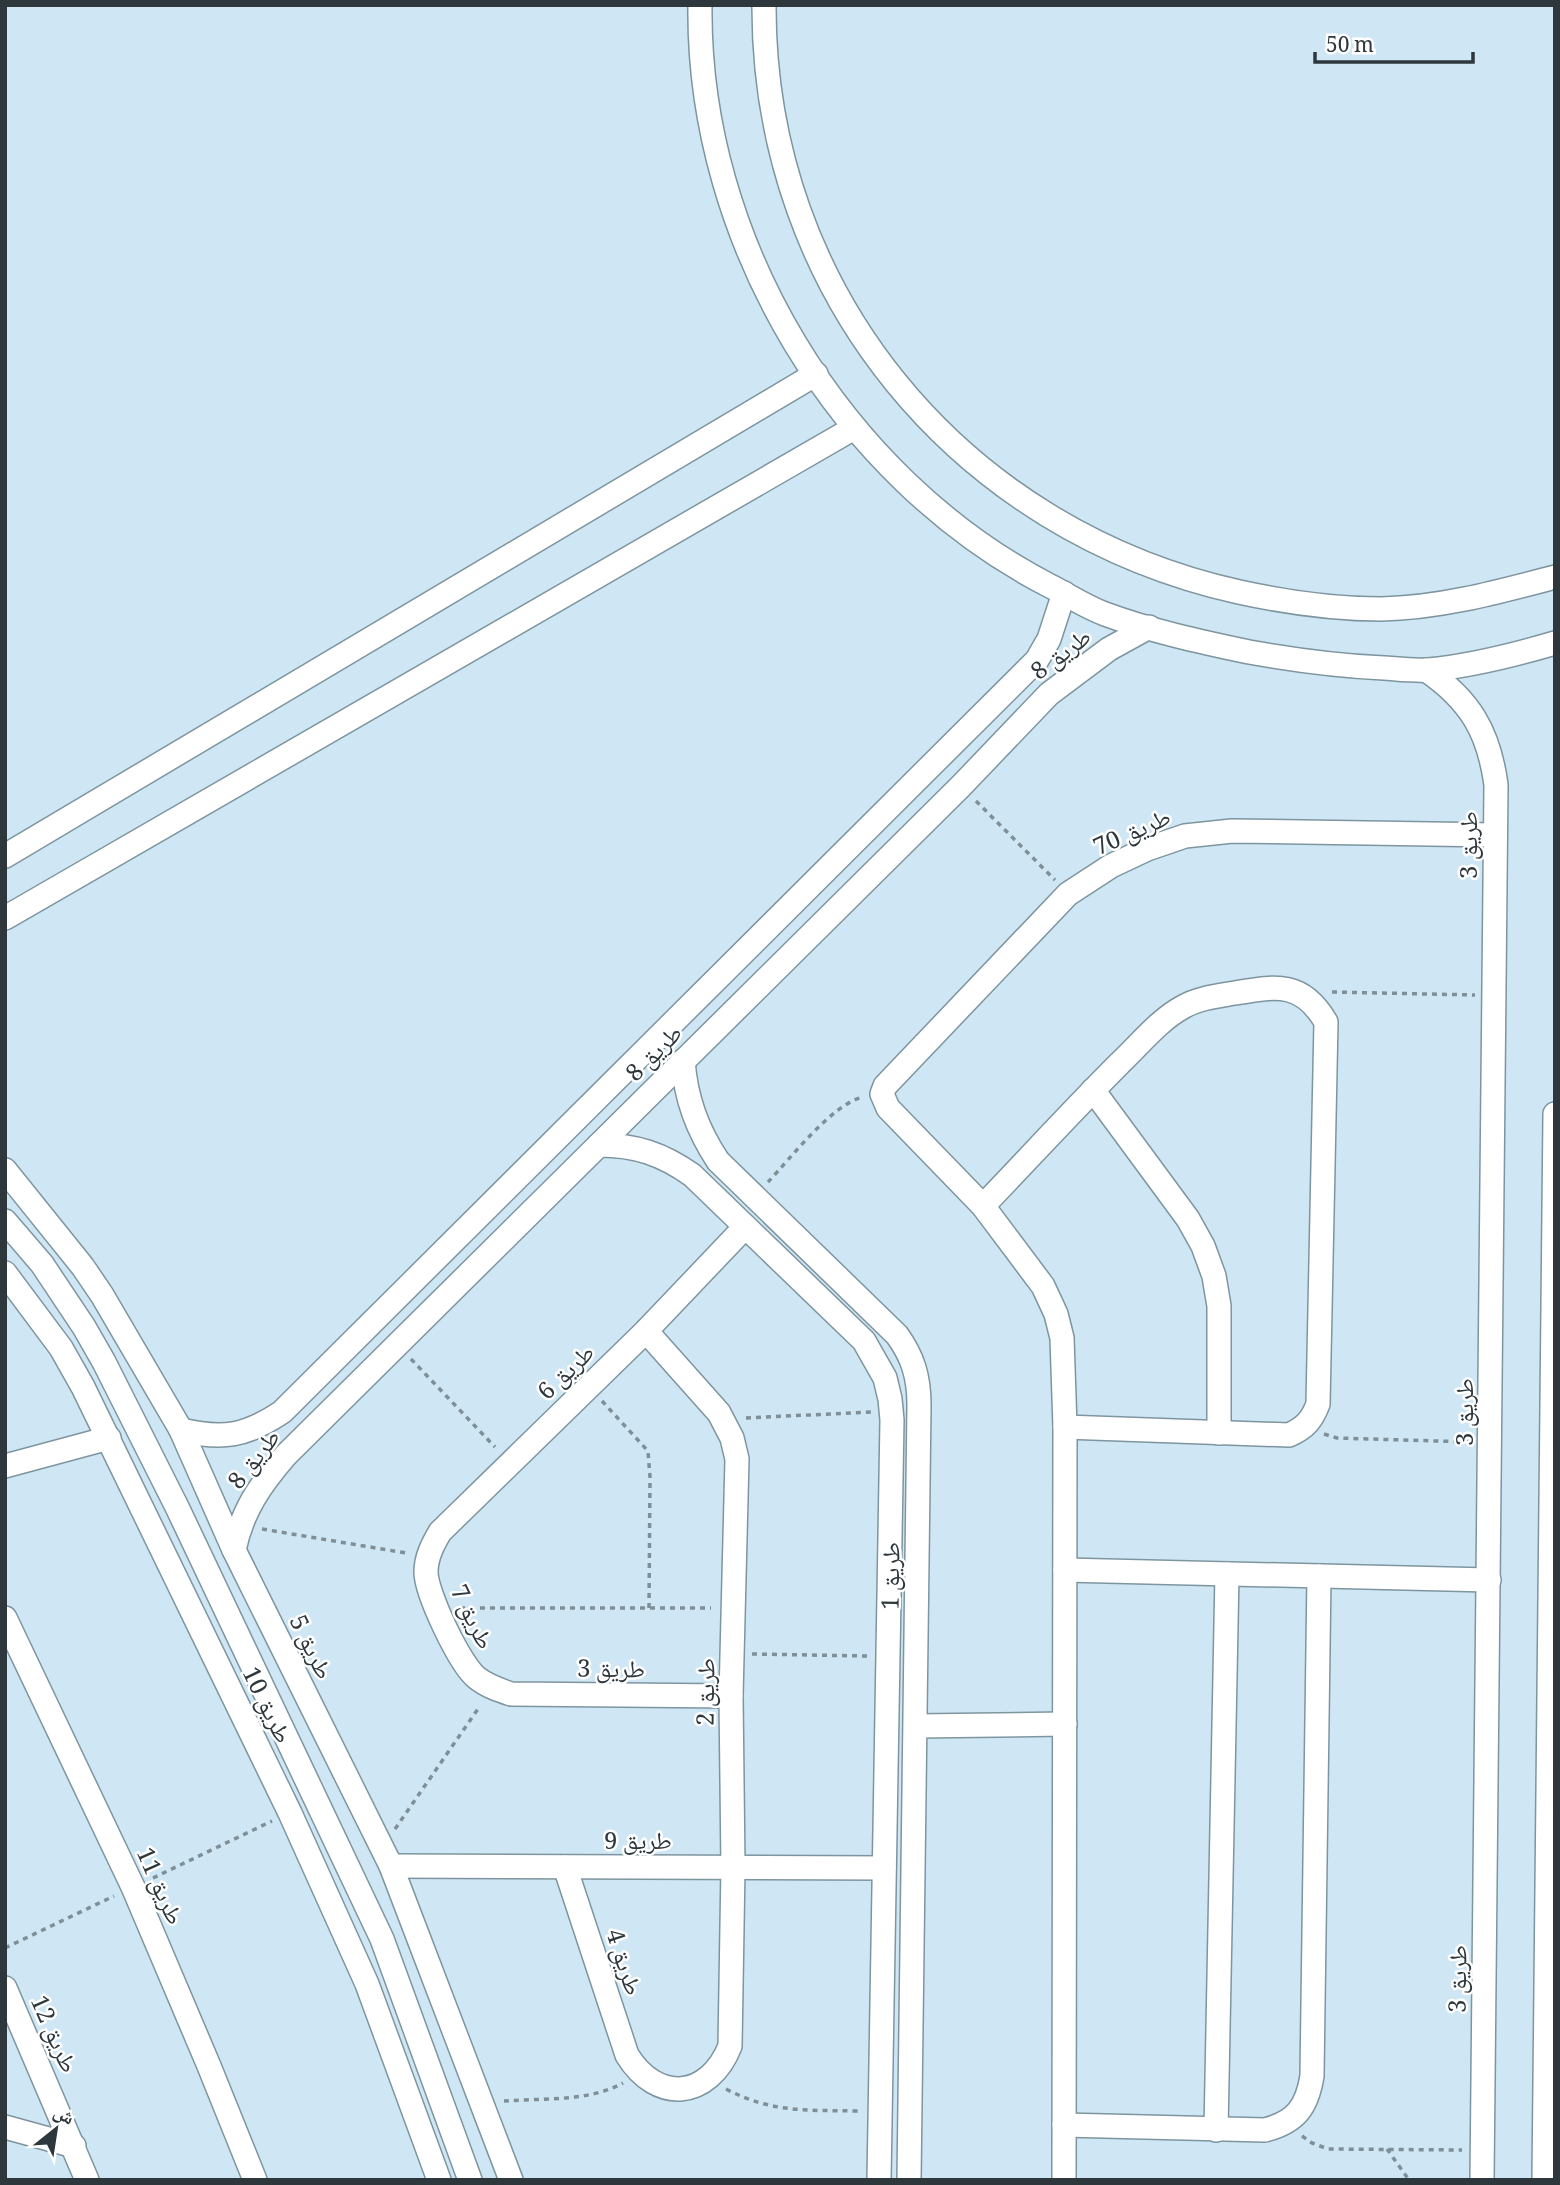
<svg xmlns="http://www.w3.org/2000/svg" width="1560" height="2185" font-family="Georgia,'Noto Naskh Arabic',serif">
  <rect width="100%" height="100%" fill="#cfe7f4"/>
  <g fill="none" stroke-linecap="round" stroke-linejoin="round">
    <defs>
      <g id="minor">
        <path d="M700,5C697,241 840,478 1050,586C1068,595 1086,607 1105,614C1151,631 1201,642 1249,652C1294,660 1339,666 1384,668C1398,669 1413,671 1428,670C1470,666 1514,655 1555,643"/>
        <path d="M764,5C763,293 960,530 1239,592C1285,602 1333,609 1381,609C1440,608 1498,592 1555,577"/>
        <path d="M1426,670C1470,700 1489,732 1496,785L1482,2180"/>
        <polyline points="5,856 816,374"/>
        <polyline points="5,918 854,428"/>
        <path d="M683,1061C686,1099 697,1129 718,1161L897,1335C913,1357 919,1377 919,1405L909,2180"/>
        <polyline points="1093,1090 1188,1219 1203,1246 1214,1276 1219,1306 1219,1433"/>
        <path d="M599,1145C636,1145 662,1154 692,1175L864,1341L885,1378L890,1399L892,1420L879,2180"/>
        <polyline points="5,1170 83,1267 102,1295 181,1430 234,1550 391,1866 511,2180"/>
        <path d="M983,1206C1029,1158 1073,1110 1120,1063C1140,1044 1159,1020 1183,1007C1198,998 1218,996 1235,993C1277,986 1302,981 1326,1022L1318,1404C1312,1420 1305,1428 1289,1435L1065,1427"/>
        <polyline points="5,1221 42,1264 84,1327 104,1362 177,1507 382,1939 470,2180"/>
        <polyline points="5,1273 61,1348 83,1387 290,1813 340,1924 367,1984 439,2180"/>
        <path d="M181,1430C223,1440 246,1436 282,1412L1037,660L1049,639L1064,593"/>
        <polyline points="5,1466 109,1438"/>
        <path d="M234,1550C242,1511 260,1485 286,1455L961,786L1049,694L1109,649L1149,627"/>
        <polyline points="1065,1570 1489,1580"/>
        <polyline points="5,1618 133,1887 209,2066 255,2180"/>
        <path d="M731,1696L511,1694C499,1690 487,1686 477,1678C460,1665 426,1593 426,1572C426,1557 433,1544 440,1532L646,1331L745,1227"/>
        <polyline points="916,1726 1065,1724"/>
        <polyline points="391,1866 884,1868"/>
        <path d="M565,1867L627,2055C657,2104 709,2099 730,2046L733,1867L731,1696L737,1459L732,1438L719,1413L646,1331"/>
        <polyline points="5,1988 87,2180"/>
        <path d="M1064,2125L1265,2130C1296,2122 1307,2107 1312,2076L1319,1576"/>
        <polyline points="5,2127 74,2146"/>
        <polyline points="1216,2130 1227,1574"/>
        <polyline points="1064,2180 1065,1427 1062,1338 1056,1314 1043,1286 983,1206 888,1108 882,1094 885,1086 1068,894 1111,866 1147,849 1185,836 1232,831 1495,835"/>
        <polyline points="1544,2180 1555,1114"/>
      </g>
    </defs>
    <use href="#minor" stroke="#7e95a0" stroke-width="26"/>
    <g stroke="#7e8f98" stroke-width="3.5" stroke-dasharray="5 5" stroke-linecap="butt">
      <polyline points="976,801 1055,880"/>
      <polyline points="1332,992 1475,995"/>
      <path d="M768,1182C790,1159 832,1104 863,1097"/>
      <polyline points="411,1359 495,1447"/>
      <polyline points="602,1401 648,1451 650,1477 649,1608"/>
      <polyline points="746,1418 871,1412"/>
      <polyline points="1324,1434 1337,1438 1470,1442"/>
      <polyline points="262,1529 406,1553"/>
      <polyline points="460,1608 711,1608"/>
      <polyline points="752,1654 867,1656"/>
      <polyline points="395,1829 480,1706"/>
      <polyline points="153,1878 272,1821"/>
      <polyline points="5,1948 114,1896"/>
      <path d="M726,2089C772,2113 807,2110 858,2111"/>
      <path d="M504,2101C543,2098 589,2102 623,2083"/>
      <polyline points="1302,2136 1312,2143 1328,2149 1462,2150"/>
      <polyline points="1387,2149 1409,2180"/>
    </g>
    <use href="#minor" stroke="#fff" stroke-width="23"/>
  </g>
  <g text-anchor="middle" stroke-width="5" stroke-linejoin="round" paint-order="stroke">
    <g font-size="24" fill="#2d373c" stroke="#fff">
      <text transform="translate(1061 654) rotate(-37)" y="8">طريق 8</text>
      <text transform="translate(1132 832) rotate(-24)" y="8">طريق 70</text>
      <text transform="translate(1469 845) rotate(-90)" y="8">طريق 3</text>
      <text transform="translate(654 1053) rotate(-45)" y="8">طريق 8</text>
      <text transform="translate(566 1372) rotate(-44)" y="8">طريق 6</text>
      <text transform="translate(1465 1412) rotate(-90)" y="8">طريق 3</text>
      <text transform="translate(254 1459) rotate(-52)" y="8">طريق 8</text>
      <text transform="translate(891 1576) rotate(-89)" y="8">طريق 1</text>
      <text transform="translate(472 1617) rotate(64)" y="8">طريق 7</text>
      <text transform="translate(311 1647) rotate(64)" y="8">طريق 5</text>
      <text transform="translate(611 1669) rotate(1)" y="8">طريق 3</text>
      <text transform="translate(706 1692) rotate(-89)" y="8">طريق 2</text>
      <text transform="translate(267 1705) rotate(64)" y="8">طريق 10</text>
      <text x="638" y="1849">طريق 9</text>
      <text transform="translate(160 1886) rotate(66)" y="8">طريق 11</text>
      <text transform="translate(624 1962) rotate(72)" y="8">طريق 4</text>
      <text transform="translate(1458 1979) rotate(-89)" y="8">طريق 3</text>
      <text transform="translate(54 2034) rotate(66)" y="8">طريق 12</text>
    </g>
  </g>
  <rect width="1560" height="2185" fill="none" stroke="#2d373c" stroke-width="14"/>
  <g transform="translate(56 2129) rotate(30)" stroke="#ffffff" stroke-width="5" paint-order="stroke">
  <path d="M0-5L12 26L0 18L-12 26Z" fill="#2d373c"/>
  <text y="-10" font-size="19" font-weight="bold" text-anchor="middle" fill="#2d373c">ش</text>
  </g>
  <path d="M1315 52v10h158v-10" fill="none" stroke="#2d373c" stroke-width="3.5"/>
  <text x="1326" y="52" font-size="21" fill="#2d373c" stroke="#ffffff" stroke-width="5" paint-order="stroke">50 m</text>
</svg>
